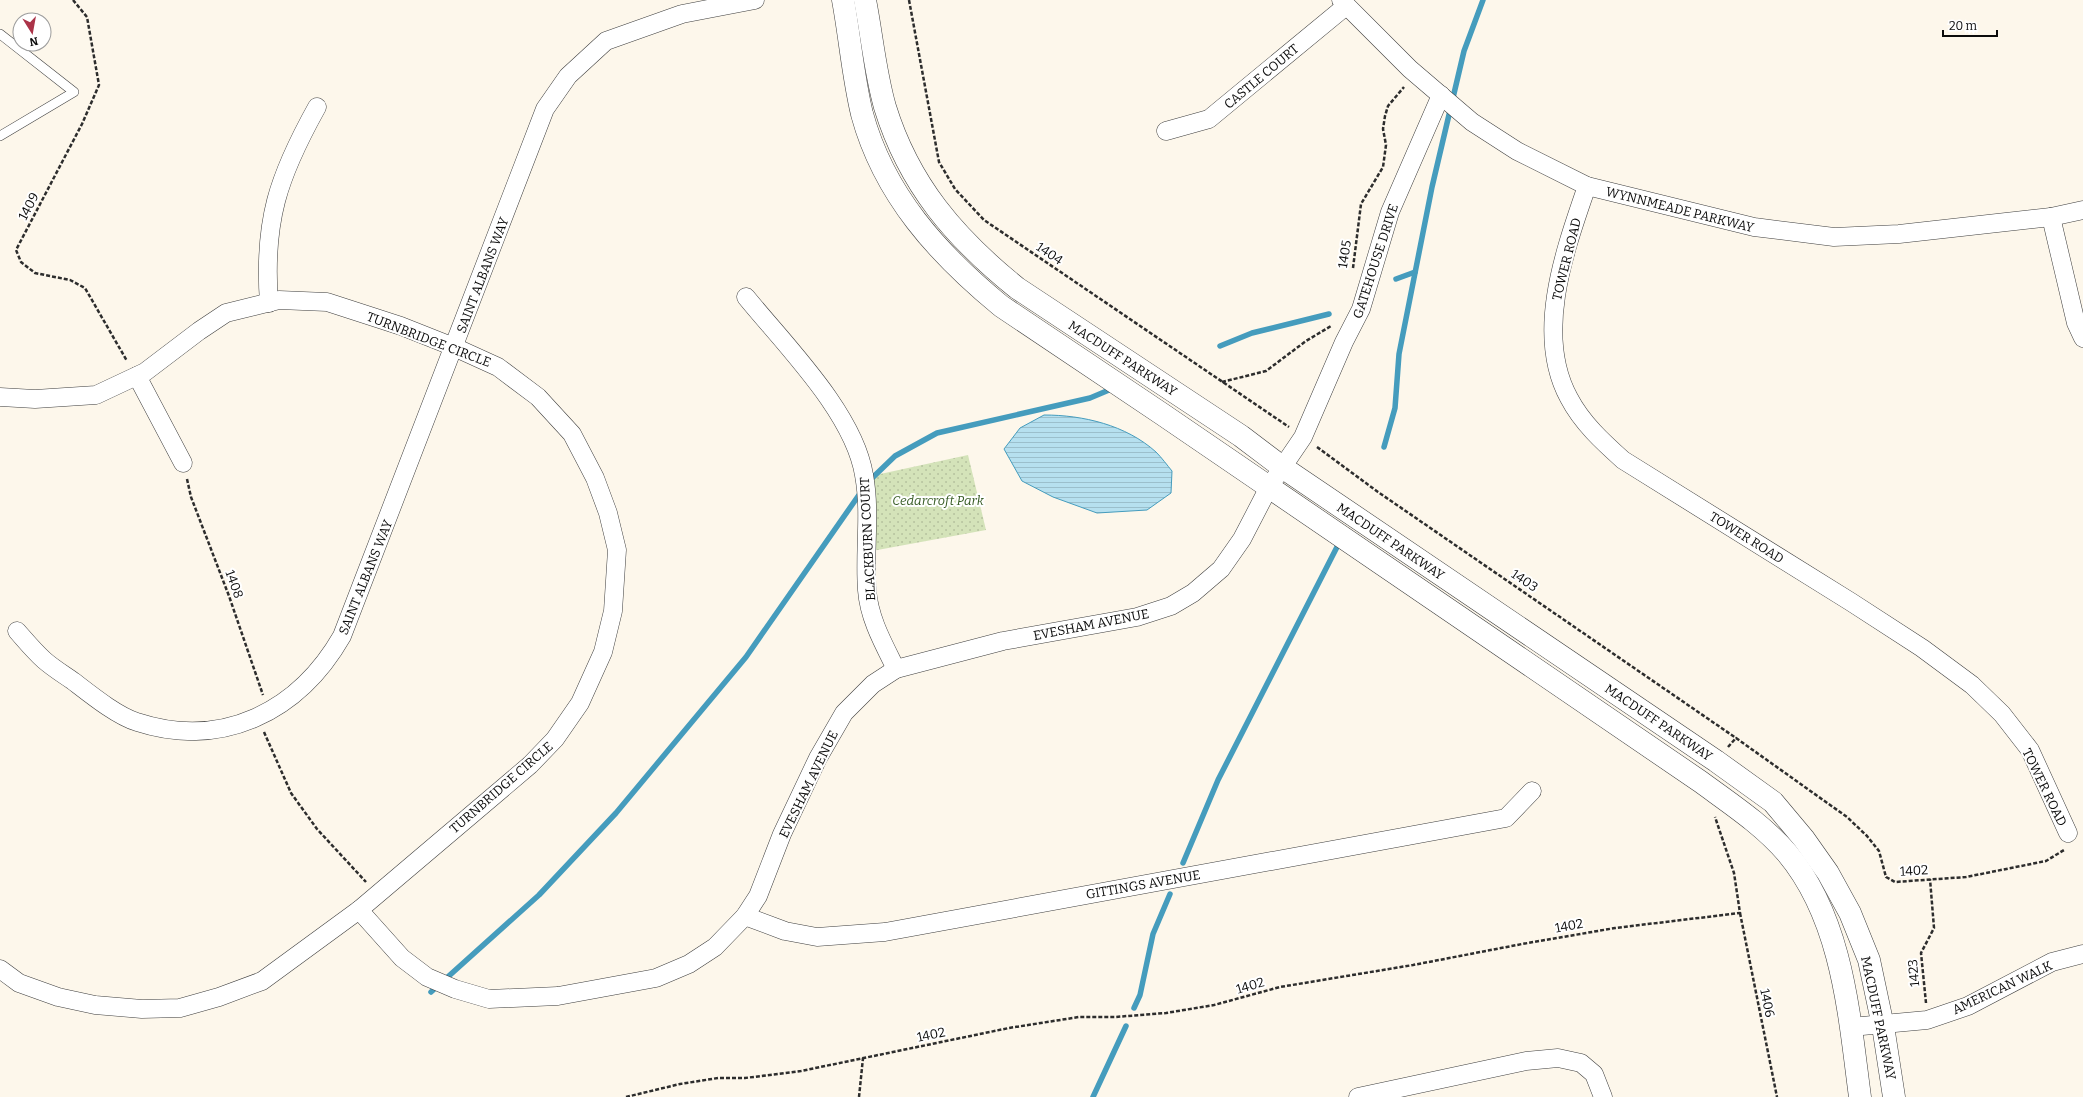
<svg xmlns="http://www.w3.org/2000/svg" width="2083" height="1097" font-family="Bitter,serif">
  <defs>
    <pattern id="park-dots" width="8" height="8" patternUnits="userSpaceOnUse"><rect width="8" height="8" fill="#d4e3b9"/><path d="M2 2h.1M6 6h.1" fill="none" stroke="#b5c19e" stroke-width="1.8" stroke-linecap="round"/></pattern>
    <pattern id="water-rules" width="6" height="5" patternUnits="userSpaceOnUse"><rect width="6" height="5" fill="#b6e0ef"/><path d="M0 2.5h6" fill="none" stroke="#9bbfcc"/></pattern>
  </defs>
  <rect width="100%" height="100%" fill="#fdf7eb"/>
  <polygon fill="url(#park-dots)" points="968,455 986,530 872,551 871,476"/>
  <path fill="url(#water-rules)" stroke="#459cbd" d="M1044,415C1083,415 1126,425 1156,452C1162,458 1167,465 1172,471L1171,493L1147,510L1097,513L1053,497L1022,481L1004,449L1020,428Z"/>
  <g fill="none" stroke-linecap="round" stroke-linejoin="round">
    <g stroke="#459cbd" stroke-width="5.5">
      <polyline points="1396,279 1415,272"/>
      <polyline points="1220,346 1252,333 1329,314"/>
      <polyline points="1384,447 1395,408 1399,354 1432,187 1464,51 1483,0"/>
      <polyline points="868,482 895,456 937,433 1090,398 1109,390"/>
      <polyline points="1183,863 1218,780 1337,547"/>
      <polyline points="431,992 539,895 616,813 746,657 861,492"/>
      <polyline points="1134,1008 1140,995 1153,934 1170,894"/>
      <polyline points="1093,1097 1126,1026"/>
    </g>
    <defs>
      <polyline id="service" points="0,34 74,92 0,136"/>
      <g id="minor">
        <polyline points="1341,0 1410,69 1472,122 1517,151 1587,186 1754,227 1834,237 1899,234 2051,217 2083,210"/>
        <polyline points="1166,131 1209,119 1346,6"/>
        <path d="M1587,186C1565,250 1534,334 1569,398C1582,423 1603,442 1623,460L1851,602L1922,648L1972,685L2002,714L2030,750L2068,833"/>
        <polyline points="2051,217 2076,323 2083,338"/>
        <path d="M746,297C785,345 854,413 864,475C871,513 864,551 867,590C869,618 883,643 896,669"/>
        <path d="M269,303C263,221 278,177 317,107"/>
        <polyline points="137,376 183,463"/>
        <polyline points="0,397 35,399 96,395 145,372 199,331 226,313 279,300 327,302 401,326 454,347 498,367 538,397 572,434 595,478 608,513 617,550 613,611 603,652 580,703 555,739 530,765 359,910 262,981 219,997 180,1008 142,1009 95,1005 58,997 19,983 0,969"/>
        <path d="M17,631C25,640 34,651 44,660C53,668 63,674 73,681C90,694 117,716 137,722C223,750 299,711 342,636L545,109L568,76L606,41L682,14L755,0"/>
        <polyline points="359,910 402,958 427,977 455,989 489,999 558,996 656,978 689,964 715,947 745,916 758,896 782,834 818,758 844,713 873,684 896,669 1003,641 1137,617 1171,606 1193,593 1221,569 1242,539 1269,487 1303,437 1344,342 1361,309 1390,212 1441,95"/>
        <polyline points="745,916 785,931 817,937 885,932 1506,818 1532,791"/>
        <polyline points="1851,1027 1927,1020 1968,1006 2052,962 2083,954"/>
        <polyline points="1358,1097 1526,1061 1558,1058 1581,1063 1594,1074 1603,1097"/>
      </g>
      <g id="tertiary">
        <path d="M843,0C850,38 853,77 862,114C884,195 938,254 1001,306L1162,414L1701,782C1731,804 1763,825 1787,853C1843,920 1849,1015 1860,1097"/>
        <path d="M865,0C872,36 875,72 885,107C909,185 955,238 1017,288L1241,436L1282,467L1716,761L1773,802L1804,839L1828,873L1850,913L1869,960L1883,1026L1894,1097"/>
      </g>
    </defs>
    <use href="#service" stroke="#3e3e3e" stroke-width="10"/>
    <use href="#minor" stroke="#3e3e3e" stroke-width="19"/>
    <use href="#tertiary" stroke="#3e3e3e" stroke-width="23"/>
    <g stroke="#2d2d2d" stroke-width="2.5" stroke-dasharray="4 2" stroke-linecap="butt">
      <polyline points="73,0 87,17 99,85 82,124 16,250 21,262 35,273 70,280 85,288 127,361"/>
      <polyline points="909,0 939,162 955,189 984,220 1289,427"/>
      <polyline points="1353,268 1361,204 1383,167 1386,145 1383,129 1385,116 1388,106 1404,87"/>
      <polyline points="1222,382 1266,371 1306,341 1331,326"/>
      <polyline points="1317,447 1378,492 1736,738"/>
      <polyline points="187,479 191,497 229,596 263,695"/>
      <polyline points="264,732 291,793 317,829 366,882"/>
      <polyline points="1728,747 1736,738 1847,817 1867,836 1879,851 1886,877 1895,882 1966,877 2046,861 2064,850"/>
      <polyline points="1740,913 1777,1097"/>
      <polyline points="1926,1003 1921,953 1934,928 1930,879"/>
      <polyline points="626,1097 680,1084 718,1078 745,1078 801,1071 1009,1028 1079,1017 1115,1017 1166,1013 1214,1005 1280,987 1413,965 1522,944 1615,928 1740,913 1734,873 1715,817"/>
      <polyline points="859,1097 863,1058"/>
    </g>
    <use href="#service" stroke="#fff" stroke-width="9"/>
    <use href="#minor" stroke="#fff" stroke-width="18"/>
    <use href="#tertiary" stroke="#fff" stroke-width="22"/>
  </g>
  <g text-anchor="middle" stroke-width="4" stroke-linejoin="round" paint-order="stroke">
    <g font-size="13" fill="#0b0b0b" stroke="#fff">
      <text transform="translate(1261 76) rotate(-40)" y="5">CASTLE COURT</text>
      <text transform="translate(28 206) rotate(-62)" y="5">1409</text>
      <text transform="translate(1680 209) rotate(14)" y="5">WYNNMEADE PARKWAY</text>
      <text transform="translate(1050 253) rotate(34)" y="5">1404</text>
      <text transform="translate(1344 254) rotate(-81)" y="5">1405</text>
      <text transform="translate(1566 259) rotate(-76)" y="5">TOWER ROAD</text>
      <text transform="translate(1375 261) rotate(-72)" y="5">GATEHOUSE DRIVE</text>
      <text transform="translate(482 275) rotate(-69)" y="5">SAINT ALBANS WAY</text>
      <text transform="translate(429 339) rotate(21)" y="5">TURNBRIDGE CIRCLE</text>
      <text transform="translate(1123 358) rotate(33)" y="5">MACDUFF PARKWAY</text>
      <text transform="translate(1747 537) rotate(32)" y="5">TOWER ROAD</text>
      <text transform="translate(867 539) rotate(-93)" y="5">BLACKBURN COURT</text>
      <text transform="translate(1391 541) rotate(34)" y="5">MACDUFF PARKWAY</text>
      <text transform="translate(365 577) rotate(-68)" y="5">SAINT ALBANS WAY</text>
      <text transform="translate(1525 580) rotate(34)" y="5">1403</text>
      <text transform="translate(235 584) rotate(70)" y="5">1408</text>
      <text transform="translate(1091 624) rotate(-11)" y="5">EVESHAM AVENUE</text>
      <text transform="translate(1659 722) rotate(34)" y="5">MACDUFF PARKWAY</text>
      <text transform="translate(808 784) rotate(-64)" y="5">EVESHAM AVENUE</text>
      <text transform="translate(501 787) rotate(-41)" y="5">TURNBRIDGE CIRCLE</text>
      <text transform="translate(2045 787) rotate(64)" y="5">TOWER ROAD</text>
      <text transform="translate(1914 870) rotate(-3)" y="5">1402</text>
      <text transform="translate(1143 884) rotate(-10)" y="5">GITTINGS AVENUE</text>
      <text transform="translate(1569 925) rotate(-10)" y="5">1402</text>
      <text transform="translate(1913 973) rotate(-95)" y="5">1423</text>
      <text transform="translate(1250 985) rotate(-16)" y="5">1402</text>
      <text transform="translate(2002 987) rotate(-25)" y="5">AMERICAN WALK</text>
      <text transform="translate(1768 1003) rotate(79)" y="5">1406</text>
      <text transform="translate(1879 1018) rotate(78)" y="5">MACDUFF PARKWAY</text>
      <text transform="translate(931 1034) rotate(-12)" y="5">1402</text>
    </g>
    <g font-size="13" font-style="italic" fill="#365b23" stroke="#fff">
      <text x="938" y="505">Cedarcroft Park</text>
    </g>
  </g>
  <g transform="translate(32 32) rotate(169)"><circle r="19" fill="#ffffff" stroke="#9d9d9d"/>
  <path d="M0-3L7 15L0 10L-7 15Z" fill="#ab3348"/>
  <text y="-6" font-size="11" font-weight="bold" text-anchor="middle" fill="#0b0b0b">N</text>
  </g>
  <path d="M1943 30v6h54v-6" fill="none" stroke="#0b0b0b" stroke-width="2"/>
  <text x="1949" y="30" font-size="12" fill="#0b0b0b" stroke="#ffffff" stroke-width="3" paint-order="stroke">20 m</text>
</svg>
